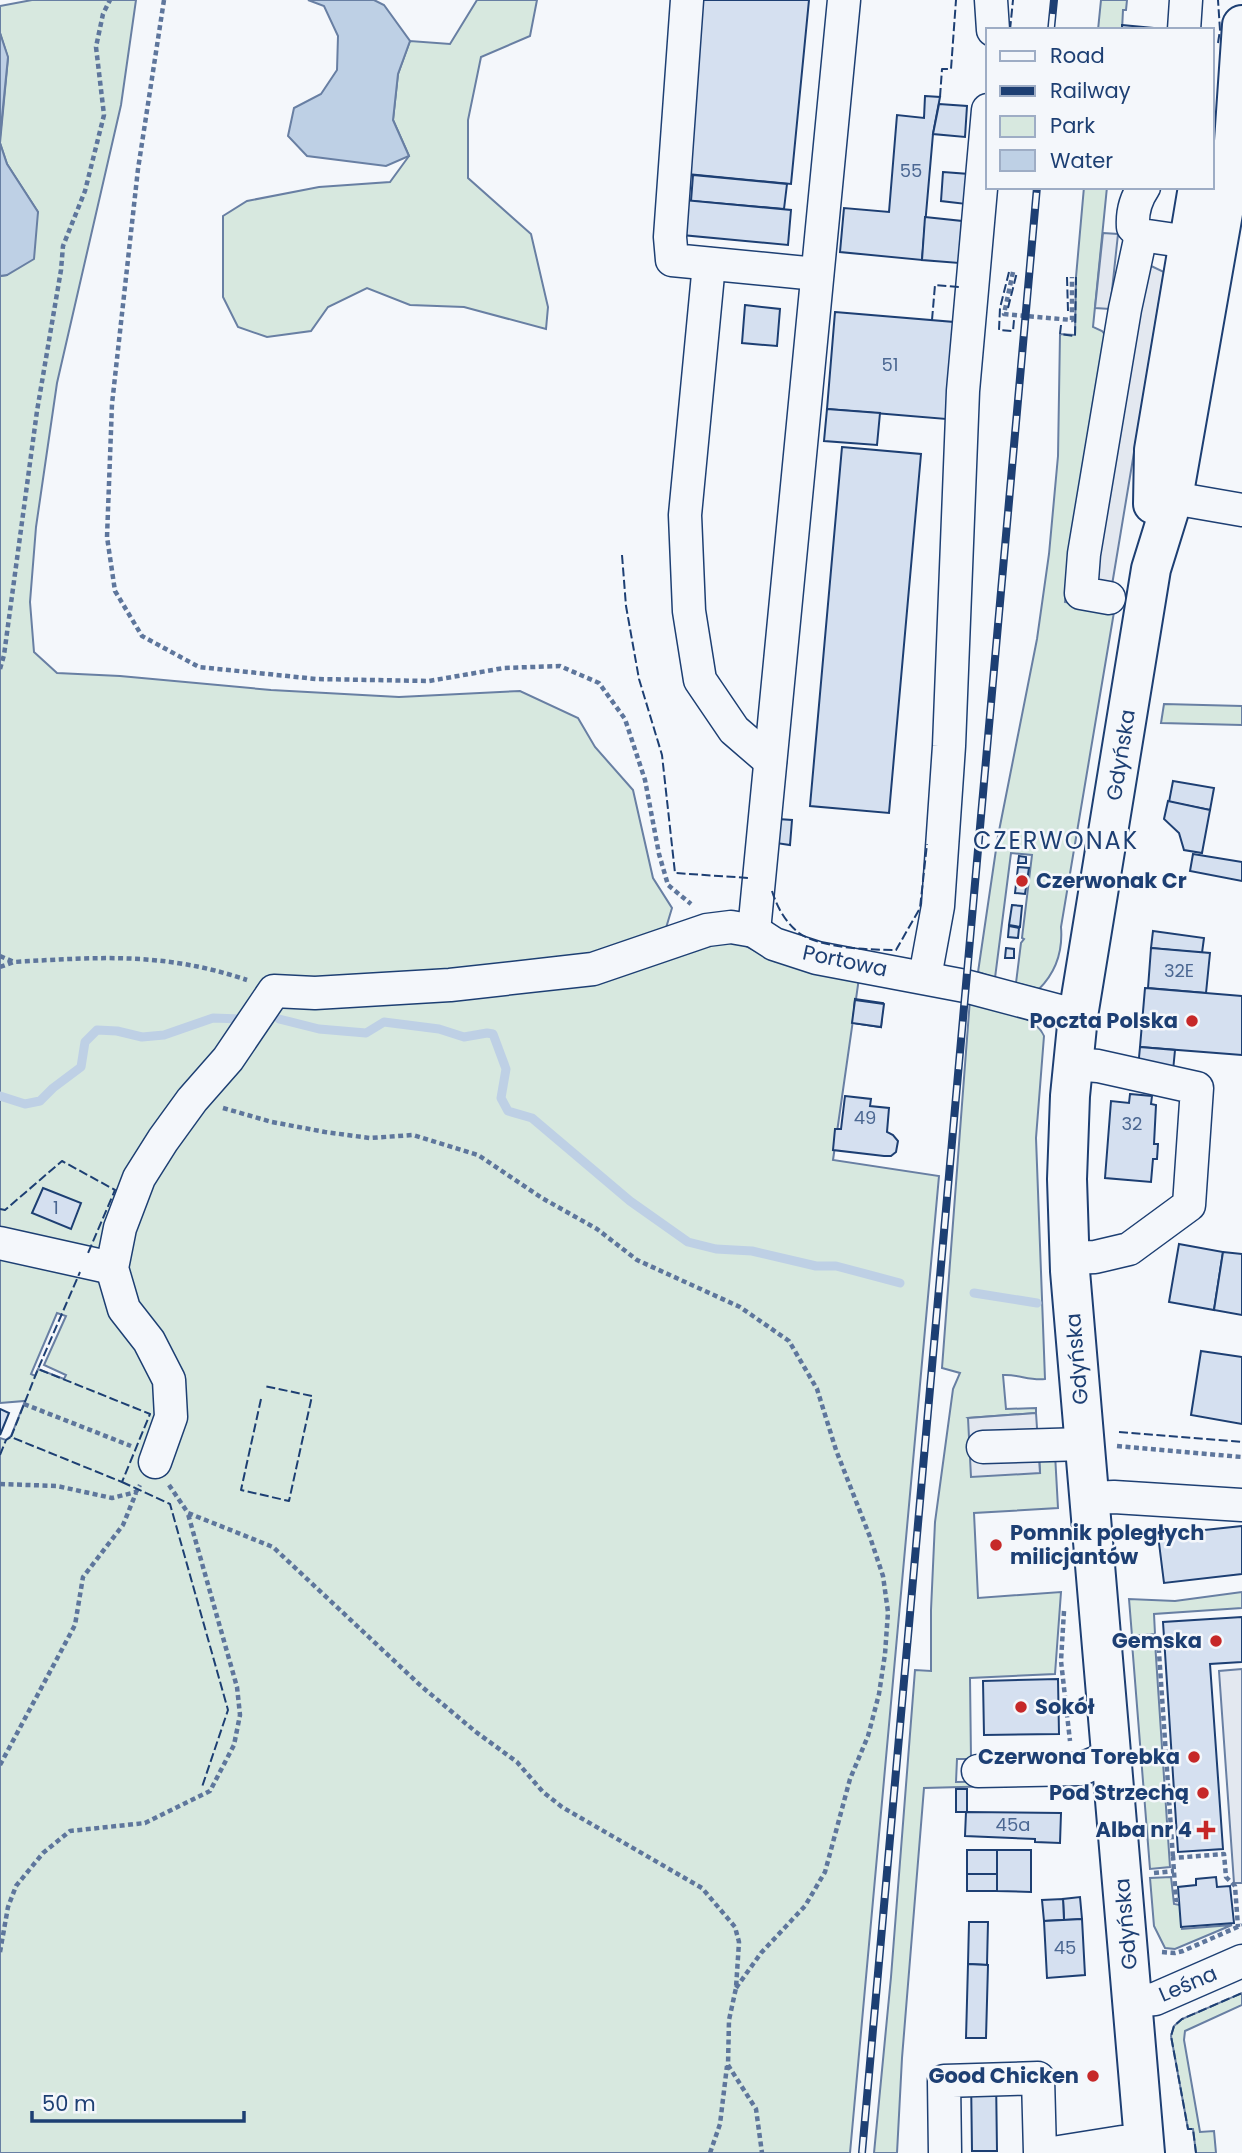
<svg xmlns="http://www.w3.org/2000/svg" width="1242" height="2153" font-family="Poppins,sans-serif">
  <rect width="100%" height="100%" fill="#f4f7fb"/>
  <g fill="#d7e8df" stroke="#687fa3" stroke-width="2" fill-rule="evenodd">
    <path d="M32,0H136L121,105L57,383L36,527L30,602L34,652L57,673L120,676L271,690L399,697L520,691L578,718L595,747L633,790L653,878L672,908L666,928L705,943H733L744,945L774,961L839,976L859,978L833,1160L939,1176L850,2153H0V1438L6,1440L11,1436L25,1401L0,1403V276L7,275L38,212L7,164L0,143L8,58L0,33V6ZM57,1313L66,1316L44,1365L66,1375L64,1379L38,1369L35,1376L31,1374Z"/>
    <polygon points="477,0 537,0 530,36 481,57 468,120 468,178 531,234 548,307 546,329 464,307 410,305 367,288 328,307 311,331 267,337 238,327 223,297 223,216 247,201 319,187 390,182 409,156 393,120 398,74 410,41 450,44"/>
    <polygon points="1101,0 1127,0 1126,10 1123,10 1122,30 1098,30"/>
    <path d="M1084,187H1107L1093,327L1102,331L1106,336L1070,552L1065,602L1114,612L1061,927C1063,952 1056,972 1039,989L1016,983L1021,943L1024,939L1022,938L1032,855L1011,853L995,978L978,972L998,836L1037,639L1049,554L1058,456L1060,334L1075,335L1076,277Z"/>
    <polygon points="1164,704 1242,706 1242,725 1161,723"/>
    <path d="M970,999C991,1006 1036,1015 1044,1036L1036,1138L1045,1379C1030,1381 1018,1374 1003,1375L1006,1409L1036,1408V1413L968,1418L1040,1472L1039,1455L1055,1454L1058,1508L974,1513L978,1598L1061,1592L1055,1674L970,1678L971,1759H957L956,1782L1077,1780V1784L924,1788L902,2058L897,2153H874L891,1977L915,1670L931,1671V1610L935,1522L953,1389L960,1373L942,1368Z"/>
    <polygon points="1242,1592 1242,1608 1154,1614 1155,1634 1132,1636 1129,1599 1175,1601"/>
    <polygon points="1155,1642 1170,1867 1150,1869 1132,1643"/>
    <polygon points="1171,1877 1174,1904 1180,1905 1182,1929 1232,1925 1175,1949 1165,1948 1154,1926 1150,1878"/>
    <polygon points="1242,1993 1242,2005 1185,2031 1184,2040 1200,2132 1214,2131 1216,2153 1196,2153 1193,2129 1188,2129 1171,2036 1174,2026 1182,2019"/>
  </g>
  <g fill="#e3e8f0" stroke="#687fa3" stroke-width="2">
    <polygon points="1103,233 1118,234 1110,309 1095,308"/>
    <polygon points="1149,265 1164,272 1112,585 1091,582"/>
    <polygon points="1036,1413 1040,1473 971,1477 968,1418"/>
    <polygon points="1242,1669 1242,1883 1234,1883 1219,1671"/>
  </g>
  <g fill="#bed0e5" stroke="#687fa3" stroke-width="2">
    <polygon points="308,0 374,0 384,5 410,41 398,74 393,120 409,156 386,166 307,156 288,136 294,108 321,94 337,70 338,36 324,6"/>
    <polygon points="0,33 8,57 0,137"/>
    <polygon points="0,143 7,164 38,212 34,259 7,275 0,276"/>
  </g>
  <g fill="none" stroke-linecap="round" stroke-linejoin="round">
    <g stroke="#bed0e5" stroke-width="9">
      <polyline points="279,1019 319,1029 366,1033 384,1022 439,1029 464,1037 487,1033 493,1034 506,1069 501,1098 508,1111 532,1118 630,1201 688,1242 716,1249 752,1251 816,1266 836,1266 900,1283"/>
      <polyline points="0,1096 25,1104 40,1101 53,1088 81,1067 85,1042 97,1030 117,1031 142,1037 164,1035 213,1018 241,1019"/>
      <polyline points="974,1293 1037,1303"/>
    </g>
  </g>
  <g fill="#d5e0f0" stroke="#1d3f73" stroke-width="2">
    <polygon points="702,0 809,0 791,184 687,174"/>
    <polygon points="1122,25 1153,28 1153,30 1122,30"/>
    <polygon points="925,96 940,97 933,134 922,260 840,252 844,208 889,212 897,115 924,118"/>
    <polygon points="939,104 967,106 965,137 933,134"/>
    <polygon points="943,172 969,174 966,204 941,201"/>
    <polygon points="693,175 787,184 784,209 691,201"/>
    <polygon points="684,200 791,210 788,245 682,235"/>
    <polygon points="925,217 962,221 959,263 922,260"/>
    <polygon points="745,305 780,309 777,346 742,343"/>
    <polygon points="835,312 954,322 946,419 827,409"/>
    <polygon points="827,409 880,413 877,445 824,441"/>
    <polygon points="842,447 921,454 889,813 810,806"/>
    <polygon points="1173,781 1214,788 1210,810 1169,802"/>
    <polygon points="1168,801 1210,810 1202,853 1184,850 1179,833 1164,819"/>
    <polygon points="778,819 792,820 790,845 776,843"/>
    <polygon points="1193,854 1242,862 1242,881 1190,871"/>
    <polygon points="1019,856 1026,857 1026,863 1018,863"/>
    <polygon points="1018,867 1029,868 1025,894 1015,893"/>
    <polygon points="1012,905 1022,906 1020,927 1009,925"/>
    <polygon points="1009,926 1019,928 1018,938 1008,937"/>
    <polygon points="1153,931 1204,938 1202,953 1151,948"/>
    <polygon points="1006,948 1014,949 1014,958 1005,958"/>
    <polygon points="1151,948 1210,953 1206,993 1148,988"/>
    <polygon points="1145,988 1242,996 1242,1055 1140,1047"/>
    <polygon points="855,999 883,1003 881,1027 853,1023"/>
    <polygon points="855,1000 884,1004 881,1027 852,1023"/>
    <polygon points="1140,1047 1175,1050 1173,1071 1138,1068"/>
    <polygon points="1130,1094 1152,1096 1151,1104 1156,1105 1154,1144 1158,1144 1157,1159 1153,1159 1151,1182 1105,1178 1111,1101 1129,1103"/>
    <polygon points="845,1096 871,1099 870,1106 889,1108 887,1132 893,1135 898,1141 896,1152 891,1156 884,1156 833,1150 835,1129 841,1129"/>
    <polygon points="43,1188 81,1203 71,1229 32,1213"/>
    <polygon points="1179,1244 1223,1252 1214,1310 1169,1302"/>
    <polygon points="1223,1252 1242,1254 1242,1315 1214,1310"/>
    <polygon points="1201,1351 1242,1357 1242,1424 1191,1415"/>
    <polygon points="0,1409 9,1413 0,1435"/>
    <polygon points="1242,1526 1242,1574 1164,1583 1158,1535"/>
    <polygon points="1242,1617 1242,1662 1210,1664 1223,1849 1178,1852 1163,1622"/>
    <polygon points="1058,1679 1059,1734 984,1735 983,1681"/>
    <rect x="956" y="1789" width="11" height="23"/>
    <polygon points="966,1812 1061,1813 1060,1843 1035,1842 1035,1839 965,1836"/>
    <rect x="967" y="1850" width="30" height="24"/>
    <polygon points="997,1850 1031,1850 1031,1892 997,1891"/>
    <rect x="967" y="1874" width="30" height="17"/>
    <polygon points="1216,1877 1217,1887 1230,1886 1234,1923 1181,1927 1178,1887 1196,1885 1196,1879"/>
    <polygon points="1080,1897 1082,1919 1064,1920 1063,1899"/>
    <polygon points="1063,1899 1064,1920 1044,1921 1042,1900"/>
    <polygon points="1082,1919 1085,1975 1047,1978 1044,1921"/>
    <polygon points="969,1922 988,1922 987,1965 968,1964"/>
    <polygon points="968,1964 988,1965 986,2038 966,2038"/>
    <polygon points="971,2076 996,2076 997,2151 972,2151"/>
  </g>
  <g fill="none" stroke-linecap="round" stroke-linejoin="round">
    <defs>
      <g id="minor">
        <polyline points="687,0 670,237 672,260 817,274"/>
        <polyline points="991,0 993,30"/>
        <polyline points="1184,30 1186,0"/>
        <path d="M1144,187C1135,200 1132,212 1133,227L1141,235L1189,242L1205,256"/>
        <polyline points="709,264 685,515 689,611 700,680 734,730 770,761"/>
        <polyline points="1153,497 1173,498 1242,510"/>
        <polyline points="1109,598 1081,593 1084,554 1125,309 1141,235"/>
        <polyline points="754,931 844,0"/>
        <polyline points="925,977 938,906 949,746 963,391 988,110"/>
        <polyline points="0,1243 112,1268"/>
        <polyline points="1069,1258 1095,1257 1129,1249 1189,1205 1197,1088 1098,1066 1073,1064"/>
        <polyline points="983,1447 1084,1444"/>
        <polyline points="155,1462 171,1417 169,1380 149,1341 124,1309 112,1268 120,1228 139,1178 163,1140 192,1100 228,1059 274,991 315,993 450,985 593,969 707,930 731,927 754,931 774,944 817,958 965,986 1078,1016"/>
        <polyline points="1090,1498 1114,1497 1242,1505"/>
        <polyline points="978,1771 1081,1769 1112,1756"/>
        <polyline points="1132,2001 1155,1999 1242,1961"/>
        <polyline points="945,2153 944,2081 1038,2078 1040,2153"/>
        <polyline points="1053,2153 1122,2142 1144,2142"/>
      </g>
      <g id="major">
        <polyline points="1153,504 1154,450 1198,187"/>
        <polyline points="1145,2153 1070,1271 1067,1179 1070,1096 1078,1016 1151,569 1173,498 1233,156 1242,25"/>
      </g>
    </defs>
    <use href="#minor" stroke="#1d3f73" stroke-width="35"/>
    <use href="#major" stroke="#1d3f73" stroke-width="42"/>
    <g stroke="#5e769c" stroke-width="4.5" stroke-dasharray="5 3.5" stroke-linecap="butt">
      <polyline points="164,0 138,169 112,404 107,537 115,591 142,636 199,667 316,679 429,681 504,668 560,666 599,683 625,719 645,780 659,854 668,885 691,904"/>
      <polyline points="1013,272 1004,314 1072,320 1072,277"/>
      <polyline points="0,669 4,655 37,411 61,270 63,246 85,191 104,115 96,47 103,14 110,0"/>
      <polyline points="0,956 14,962"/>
      <path d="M0,967L14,962C100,957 164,952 247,980"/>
      <polyline points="223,1108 272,1122 325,1132 370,1138 413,1135 478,1155 542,1198 597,1229 637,1260 740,1307 789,1341 817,1389 836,1450 870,1537 883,1576 888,1612 885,1654 879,1694 868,1736 850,1779 825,1872 805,1906 761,1953 736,1988"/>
      <polyline points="24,1404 131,1446"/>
      <polyline points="1117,1446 1242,1457"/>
      <polyline points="0,1484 57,1486 112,1498 136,1492 140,1485"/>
      <polyline points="169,1485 188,1513 273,1547 421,1686 476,1732 517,1762 543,1792 562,1807 702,1888 735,1927 739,1942 736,1988 729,2020 728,2065 756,2109 762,2153"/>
      <polyline points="1064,1611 1061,1661 1070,1741"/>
      <polyline points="1134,1640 1158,1638 1173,1858"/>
      <polyline points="0,1765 75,1625 83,1577 123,1525 136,1493"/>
      <polyline points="1154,1873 1174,1871"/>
      <polyline points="1179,1900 1176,1900 1173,1858 1224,1854 1226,1877 1235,1886 1238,1927"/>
      <polyline points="0,1952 8,1907 16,1886 43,1853 70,1831 145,1823 210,1791 234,1745 240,1715 237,1687 188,1514"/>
      <polyline points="1162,1952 1175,1953 1183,1951 1242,1925"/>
      <polyline points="710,2153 720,2124 727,2066"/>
    </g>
    <use href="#minor" stroke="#f4f7fb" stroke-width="32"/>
    <use href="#major" stroke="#f4f7fb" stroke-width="38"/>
    <defs>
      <g id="rail">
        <polyline points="1051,30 1054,0"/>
        <polyline points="862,2153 1037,187"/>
      </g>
    </defs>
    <use href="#rail" stroke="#1d3f73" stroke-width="8"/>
    <use href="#rail" stroke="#f4f7fb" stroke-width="5" stroke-dasharray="16" stroke-linecap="butt"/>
    <g stroke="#1d3f73" stroke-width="2" stroke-dasharray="9 3.5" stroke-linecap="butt">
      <polyline points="1010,30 1013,0"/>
      <polyline points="1218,43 1220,30 1218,0"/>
      <polyline points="940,97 942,69 951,69 956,0"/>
      <polyline points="1009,272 1000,308 999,330 1013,331 1014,320"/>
      <polyline points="1067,277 1068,311"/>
      <polyline points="1008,308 1017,272"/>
      <polyline points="932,320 935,285 960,287 960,285"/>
      <polyline points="1061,325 1060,334 1075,336 1076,277"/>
      <polyline points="622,555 626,606 639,679 662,755 675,873 749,878"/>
      <path d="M772,891C777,907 785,922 799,933C819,948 871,950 896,950L920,908L927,844"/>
      <polyline points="0,1209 5,1210 62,1161 115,1190 88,1253"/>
      <polyline points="261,1399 241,1490 289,1501 312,1396 264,1386"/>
      <polyline points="1119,1432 1242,1442"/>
      <polyline points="11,1437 38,1369"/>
      <polyline points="0,1455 6,1440 11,1437 122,1482 150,1414 38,1369 80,1272"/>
      <polyline points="122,1482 170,1504 228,1710 202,1787"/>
      <polyline points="1196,2153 1193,2129 1188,2129 1171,2036 1174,2026 1182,2019 1242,1993"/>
    </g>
  </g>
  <g fill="#c62828" stroke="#f4f7fb" stroke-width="2.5">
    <circle cx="1022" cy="881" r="7"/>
    <circle cx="1192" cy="1021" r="7"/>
    <circle cx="996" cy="1545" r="7"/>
    <circle cx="1216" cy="1641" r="7"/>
    <circle cx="1021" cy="1707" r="7"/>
    <circle cx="1194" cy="1757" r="7"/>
    <circle cx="1203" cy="1793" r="7"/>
    <path d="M1202.5 1819.5h7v7h7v7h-7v7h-7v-7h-7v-7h7z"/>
    <circle cx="1093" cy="2076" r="7"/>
  </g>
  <g text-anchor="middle" stroke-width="5" stroke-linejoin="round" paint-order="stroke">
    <g font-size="18" fill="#4b6792">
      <text x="911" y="177">55</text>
      <text x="890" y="371">51</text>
      <text x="1179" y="977">32E</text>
      <text x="865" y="1124">49</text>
      <text x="1132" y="1130">32</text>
      <text x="56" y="1214">1</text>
      <text x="1013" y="1831">45a</text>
      <text x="1065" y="1954">45</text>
    </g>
    <g font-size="21" fill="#1d3f73" stroke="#f4f7fb">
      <text transform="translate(1121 755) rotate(-81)" y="7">Gdyńska</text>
      <text transform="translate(845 961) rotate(12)" y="7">Portowa</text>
      <text transform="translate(1077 1359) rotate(-95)" y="7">Gdyńska</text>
      <text transform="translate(1126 1924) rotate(-95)" y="7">Gdyńska</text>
      <text transform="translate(1188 1984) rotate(-23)" y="7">Leśna</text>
    </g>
    <g font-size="21" font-weight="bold" fill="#1d3f73" stroke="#f4f7fb" text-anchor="end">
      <text x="1036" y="888" text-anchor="start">Czerwonak Cr</text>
      <text x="1178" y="1028">Poczta Polska</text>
      <text x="1010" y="1540" text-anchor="start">Pomnik poległych<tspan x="1010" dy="24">milicjantów</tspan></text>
      <text x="1202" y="1648">Gemska</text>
      <text x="1035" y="1714" text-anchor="start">Sokół</text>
      <text x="1180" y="1764">Czerwona Torebka</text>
      <text x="1189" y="1800">Pod Strzechą</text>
      <text x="1192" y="1837">Alba nr 4</text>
      <text x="1079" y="2083">Good Chicken</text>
    </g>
    <g font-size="24" letter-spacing="2" fill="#1d3f73" stroke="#f4f7fb">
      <text x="1056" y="849">CZERWONAK</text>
    </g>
  </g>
  <rect x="986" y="28" width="228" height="161" fill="#f4f7fb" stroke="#9eadc5" stroke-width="2"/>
  <rect x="1000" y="51" width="35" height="10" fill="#f4f7fb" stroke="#9eadc5" stroke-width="2"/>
  <text x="1050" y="63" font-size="21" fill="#1d3f73">Road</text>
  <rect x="1000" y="86" width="35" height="10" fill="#1d3f73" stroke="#9eadc5" stroke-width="2"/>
  <text x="1050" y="98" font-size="21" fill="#1d3f73">Railway</text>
  <rect x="1000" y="116" width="35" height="21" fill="#d7e8df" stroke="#9eadc5" stroke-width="2"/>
  <text x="1050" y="133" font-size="21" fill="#1d3f73">Park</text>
  <rect x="1000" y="150" width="35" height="21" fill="#bed0e5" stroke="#9eadc5" stroke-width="2"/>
  <text x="1050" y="168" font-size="21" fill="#1d3f73">Water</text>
  <path d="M32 2111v10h212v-10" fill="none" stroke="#1d3f73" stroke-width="3.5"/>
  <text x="42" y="2111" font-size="21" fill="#1d3f73" stroke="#f4f7fb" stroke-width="5" paint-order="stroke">50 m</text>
</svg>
